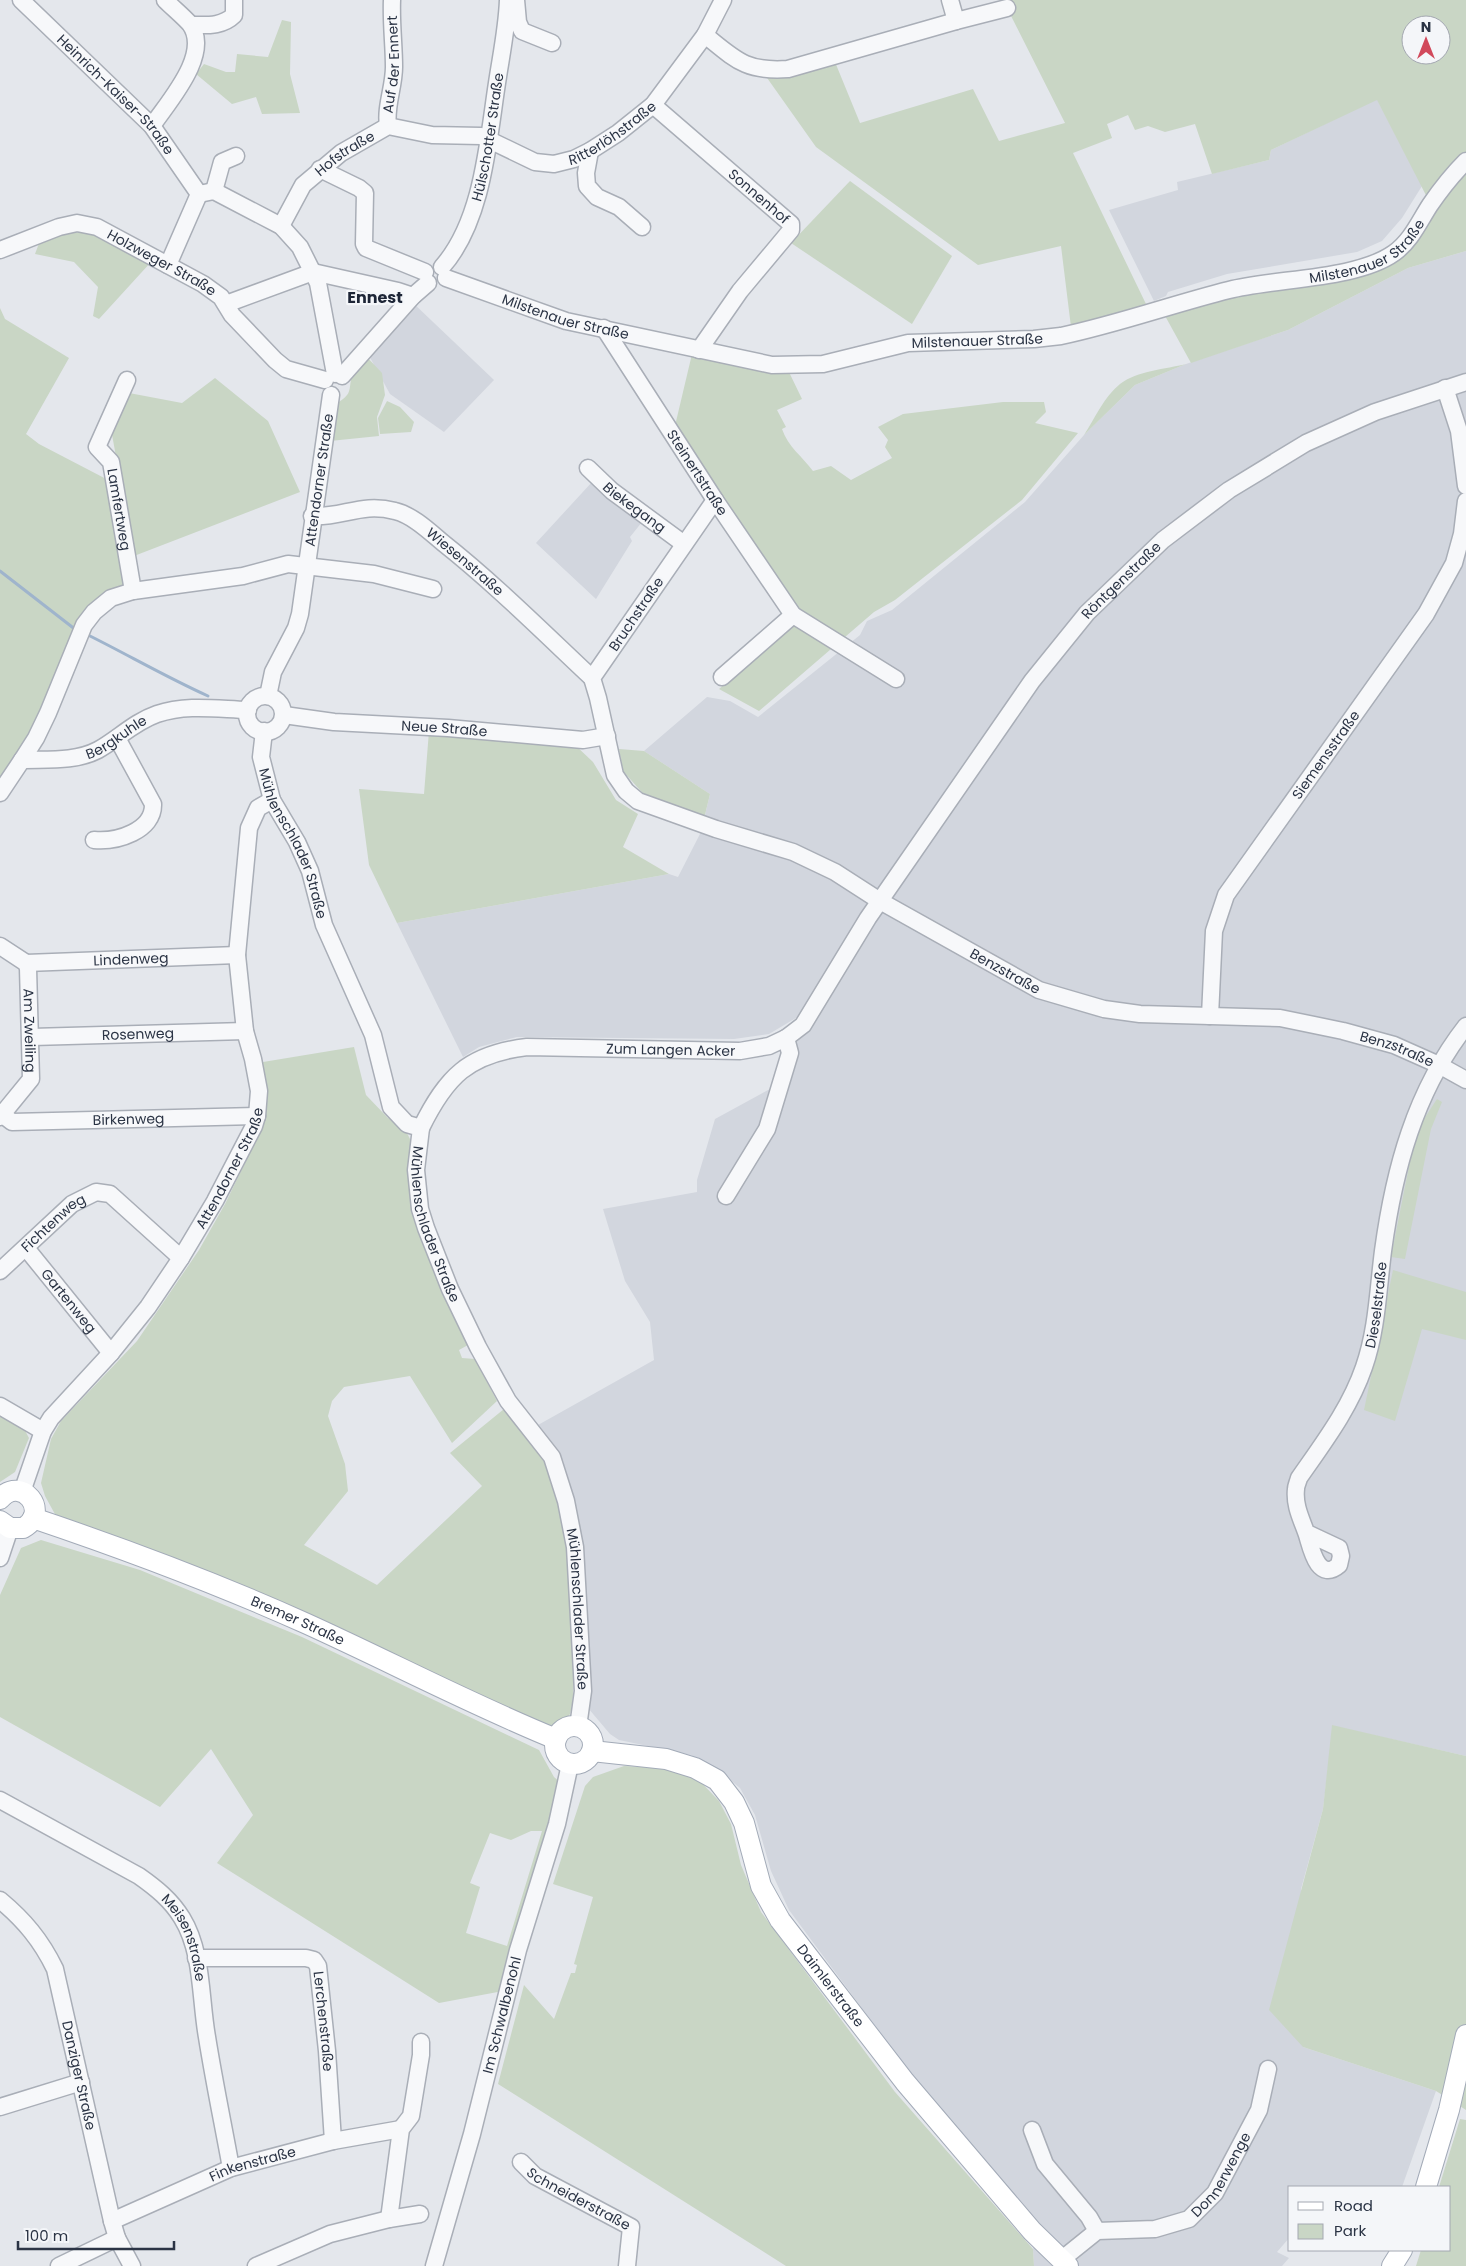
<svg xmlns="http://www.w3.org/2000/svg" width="1466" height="2266" font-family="Poppins,sans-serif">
  <rect width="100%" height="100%" fill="#e4e7ec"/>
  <g fill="#d2d6de">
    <polygon points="1377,99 1422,186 1402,218 1382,241 1357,252 1227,274 1168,292 1166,296 1154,301 1109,210 1178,190 1177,182 1269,160 1271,150"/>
    <polygon points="1466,251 1466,1756 1333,1726 1323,1809 1301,1889 1303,2047 1436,2091 1402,2187 1290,2187 1290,2237 1277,2252 1289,2258 1282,2266 1034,2266 1033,2249 1041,2232 901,2061 789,1910 771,1871 755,1815 740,1788 718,1770 691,1755 619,1740 610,1734 588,1708 589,1689 577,1512 563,1461 538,1425 654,1360 650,1322 625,1281 603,1209 697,1192 697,1180 715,1119 770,1089 801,1015 769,1034 734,1039 517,1037 479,1047 463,1057 397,923 669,874 678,877 701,832 710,794 644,751 707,697 730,701 758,717 860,635 867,621 892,610 1025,502 1084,435 1135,385 1186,364 1288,330 1408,268"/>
    <polygon points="412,302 494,380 444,432 390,394 367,352"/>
    <polygon points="593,481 642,522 630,537 632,541 596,599 536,543"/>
  </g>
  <g fill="#c9d6c5" fill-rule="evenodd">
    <path d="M1003,0H1466V251L1408,268L1288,330L1191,363L1164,314L1223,297L1380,269L1431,205L1377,100L1271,150L1269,160L1212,174L1195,124L1165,132L1148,126L1135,130L1128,115L1107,124L1112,138L1073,153L1146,304L1071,327L1061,246L978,265L816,147L765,75L835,62L860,123L973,89L999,141L1065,123ZM1411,25H1441V55H1411Z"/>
    <polygon points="282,20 291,22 290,74 300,113 262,114 256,97 232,104 196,74 204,64 226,72 235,72 237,54 268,57"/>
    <polygon points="850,181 952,256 912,324 791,243"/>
    <polygon points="63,232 100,233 151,262 99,319 93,316 98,287 74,262 35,254 41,238"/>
    <polygon points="0,308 5,319 69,358 26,434 39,444 112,482 128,586 109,593 37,731 0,792"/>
    <path d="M364,354L382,373L385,395L377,417L379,436L330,441L336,404C353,393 348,392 352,375C353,368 360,360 364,354Z"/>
    <path d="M692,354L788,370L802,399L777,410L786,427L782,429C788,447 802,456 813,471L831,466L851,480L892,458L885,447L888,440L878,427L903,414L1003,402H1044L1046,412L1035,423L1078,433L1022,500L895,600L874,612L759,711L719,689L803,617L674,430Z"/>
    <path d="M1186,364L1135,385L1084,435C1095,418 1104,397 1120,384C1137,371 1166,369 1186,364Z"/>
    <polygon points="215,378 268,421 300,492 134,556 111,429 129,393 182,403"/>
    <polygon points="387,401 400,407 414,422 411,432 380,434 378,418"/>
    <polygon points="429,731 574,744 593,762 616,800 638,814 623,847 669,874 397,923 369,865 359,789 424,794"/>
    <polygon points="619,749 644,751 710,794 704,819 646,797 623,771"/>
    <path d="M354,1047L366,1095L388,1118L403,1125L412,1143L411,1179L468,1345L459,1350L462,1358L475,1359L497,1401L452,1443L410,1376L344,1387L332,1401L328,1416L345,1464L348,1491L304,1545L377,1585L482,1486L450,1453L504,1409C516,1424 539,1447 547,1463C552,1475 558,1490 561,1502C568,1530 582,1700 568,1718C564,1723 557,1725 551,1726L56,1516L45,1496L41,1483L51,1439L61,1421L137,1341L199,1250L225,1204L260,1132L266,1113V1089L263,1062Z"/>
    <polygon points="1437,1099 1442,1102 1431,1129 1405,1259 1391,1257 1416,1131"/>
    <polygon points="1393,1270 1466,1292 1466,1340 1422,1329 1395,1421 1364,1410"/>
    <polygon points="0,1412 22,1425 29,1438 15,1472 0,1482"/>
    <path d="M41,1540L140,1570L302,1637L539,1750L554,1777L561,1783L503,1991L439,2003L217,1863L253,1815L211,1749L160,1807L0,1717V1595L21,1548ZM531,1831H542L507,1946L466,1933L480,1887L470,1883L490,1833L511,1840Z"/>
    <polygon points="1332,1725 1466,1756 1466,2110 1436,2091 1303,2047 1269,2010 1323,1809"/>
    <polygon points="624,1766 666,1768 695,1776 719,1801 731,1824 741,1865 761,1912 895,2092 1033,2249 1034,2266 786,2266 498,2084 524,1985 554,2019 571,1973 575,1973 577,1965 574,1964 593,1897 553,1884 585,1786 593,1777"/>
    <polygon points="1460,2119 1466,2120 1466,2266 1416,2266 1421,2250 1450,2250 1450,2187 1439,2187"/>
  </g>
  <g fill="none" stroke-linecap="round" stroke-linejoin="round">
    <g stroke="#9fb4cc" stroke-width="3">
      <polyline points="0,571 76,630"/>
      <path d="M90,636C130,656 168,678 208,696"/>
    </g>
    <defs>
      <g id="minor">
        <path id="s1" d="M21,0L152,126L199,194L168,265"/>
        <polyline points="516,0 518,22 522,31 552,43"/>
        <polyline points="956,21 1007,8"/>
        <path d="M191,25C206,25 222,27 234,15V0"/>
        <path d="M705,35C736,60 746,72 788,69L956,21L950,0"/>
        <path id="s2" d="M653,105L791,224V230L740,291L699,350"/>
        <path d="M152,126C168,102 212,54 190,24C183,16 173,8 165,0"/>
        <path id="s3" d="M388,126C385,107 394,87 394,67C394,45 391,23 392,0"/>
        <polyline points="590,151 586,173 587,186 597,197 619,207 642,227"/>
        <polyline points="320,169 359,188 365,193 364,244 366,248 425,272"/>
        <polyline points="214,191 222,162 236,156"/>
        <polyline points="199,194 214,191 281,226 300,247 318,283 335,374"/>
        <path id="s4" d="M281,226L303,185L341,153L388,126L432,135L481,136L535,162L554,164L574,159L590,151L618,133L653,105L705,35L723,0"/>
        <path id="s5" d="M0,250L59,227L77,223L97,227L203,284L221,297L232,315L275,360L286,369L325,380"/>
        <path id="s6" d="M442,267C483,221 488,141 497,83C501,56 507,28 508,0"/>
        <path id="s7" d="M446,278L566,321L772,365L823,364L908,343L1034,339L1061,336C1118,324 1173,304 1229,290C1276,278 1356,280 1394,253C1411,241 1419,222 1430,205C1441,189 1452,175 1466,161"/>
        <polyline points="226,304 313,272 398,291 413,296"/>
        <path id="s8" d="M604,328L715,500L793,615L896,679"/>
        <polyline points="342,376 413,296 428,283"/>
        <path id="s9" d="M127,380L97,447L111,462L133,591"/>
        <polyline points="1445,388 1459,431 1466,486"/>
        <path id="s10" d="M588,468L612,491L684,544"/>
        <path id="s11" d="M715,500L592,678L598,698L615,775L626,791L638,801L716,829L793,852L835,872L880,901L1039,990L1104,1009L1140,1014L1280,1018L1343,1031L1394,1045L1439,1065L1466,1080"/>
        <path id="s12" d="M312,516C343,518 361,502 395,511C412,515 429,531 442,542C495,584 543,632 592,678"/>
        <polyline points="722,677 793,615"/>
        <path id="s13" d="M268,696L273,672L296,628L300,614L331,395"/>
        <circle cx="265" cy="714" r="18"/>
        <path id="s14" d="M284,715L334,722L448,728L583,740L607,736"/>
        <path id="s15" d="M264,731L261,757L272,800L297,842L310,871L324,925L373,1035L391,1107L407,1124L421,1128L416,1170L420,1209L426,1228L450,1289L478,1347L508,1401L552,1457L566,1501L575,1547L583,1691L578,1727"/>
        <polyline points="22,760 36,738 48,713 84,625 94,612 111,598 133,591 243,576 288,564 374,574 433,589"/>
        <path id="s16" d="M0,793L22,760C47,759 75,762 98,750C118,739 134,722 157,714C187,704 216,709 248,710"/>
        <path d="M94,840C117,842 154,831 153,804L117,738"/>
        <path id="s17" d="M0,946L26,963L28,968L31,1079L0,1117"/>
        <path id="s18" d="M26,963L237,955"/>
        <path id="s19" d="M1210,1016L1214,931L1226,895L1426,614L1454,563L1462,534L1466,501"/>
        <path id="s20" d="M32,1037L245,1031"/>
        <path id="s21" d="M3,1115L12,1122L257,1116"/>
        <path id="s22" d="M421,1128C446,1077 468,1054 527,1047L740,1051L769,1046L786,1038L803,1025L868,918L1032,681L1087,613L1163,540L1229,490L1306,443L1375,412L1466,382"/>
        <polyline points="726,1196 767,1129 790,1053 786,1038"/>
        <path id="s23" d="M26,1248L111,1353"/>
        <path id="s24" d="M0,1271L72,1204L96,1192L110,1194L181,1258"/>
        <polyline points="0,1406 43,1431"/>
        <path id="s25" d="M22,1492L43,1431L51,1418L111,1353L148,1307L181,1258L215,1201L254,1126L257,1116L259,1091L253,1059L245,1031L237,955L249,828L258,808L272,800"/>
        <path id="s26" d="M1307,1533L1339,1548L1341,1556L1339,1565C1318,1583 1311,1548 1307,1535C1302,1520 1294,1506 1296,1489C1296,1486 1298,1482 1299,1478C1324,1442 1350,1408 1364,1367C1377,1330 1378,1290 1383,1251C1394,1170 1415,1091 1466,1026"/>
        <polyline points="0,1558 10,1528"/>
        <path id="s27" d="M0,1800L139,1876C156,1888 171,1900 182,1918C203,1952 200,1998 207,2037C214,2081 223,2124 231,2168"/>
        <path id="s28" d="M0,1900C24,1920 41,1940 55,1969L112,2221L117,2238L132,2266"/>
        <path id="s29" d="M196,1958H306L314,1960L318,1966L327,2051L333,2141"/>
        <polyline points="0,2107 81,2082"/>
        <polyline points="1032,2130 1045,2164 1089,2217 1097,2231"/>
        <path id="s30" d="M521,2162L535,2176L631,2227L627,2266"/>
        <polyline points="389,2219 401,2129 411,2116 421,2055 421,2042"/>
        <path id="s31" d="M112,2221L231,2168L333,2141L401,2129"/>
        <path id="s32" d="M1061,2260L1097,2231L1155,2229L1189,2219L1215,2193L1259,2110L1268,2069"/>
        <polyline points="59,2266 117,2238"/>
        <polyline points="256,2266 330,2234 389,2219 420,2214"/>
        <path id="s33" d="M434,2266L472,2134L518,1950L557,1824L570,1764"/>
      </g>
      <g id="major">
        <path d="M0,1499C21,1474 52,1512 23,1528H10L0,1521"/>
        <path id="s34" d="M33,1518C125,1549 216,1583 305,1623C389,1661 470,1704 556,1739"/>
        <circle cx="574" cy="1745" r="19"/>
        <path id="s35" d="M592,1751L666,1759L695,1768L717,1780L734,1802L744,1823L761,1886L780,1920L905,2082L1032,2231L1068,2266"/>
        <polyline points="1426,2187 1449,2110 1466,2035"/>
        <polyline points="1392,2266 1402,2250"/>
      </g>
    </defs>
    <use href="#minor" stroke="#a9aeb7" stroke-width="19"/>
    <use href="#major" stroke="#a3abb8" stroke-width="22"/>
    <use href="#minor" stroke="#f7f8fa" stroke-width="16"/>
    <use href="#major" stroke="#fff" stroke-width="20"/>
  </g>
  <g text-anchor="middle" stroke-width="4.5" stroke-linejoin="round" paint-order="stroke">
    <g font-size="14" fill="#2b3445" stroke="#f4f6f9">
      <text dy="5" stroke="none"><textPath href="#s3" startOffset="62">Auf der Ennert</textPath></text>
      <text dy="5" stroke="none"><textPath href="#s1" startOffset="134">Heinrich-Kaiser-Straße</textPath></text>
      <text dy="5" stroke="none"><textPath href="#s4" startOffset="390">Ritterlöhstraße</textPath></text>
      <text dy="5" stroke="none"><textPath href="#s6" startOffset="140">Hülschotter Straße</textPath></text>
      <text dy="5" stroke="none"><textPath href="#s4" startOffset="99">Hofstraße</textPath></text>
      <text dy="5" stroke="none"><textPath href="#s2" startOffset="140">Sonnenhof</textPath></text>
      <text dy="5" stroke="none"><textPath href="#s7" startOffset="951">Milstenauer Straße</textPath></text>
      <text dy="5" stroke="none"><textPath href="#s5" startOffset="176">Holzweger Straße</textPath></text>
      <text dy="5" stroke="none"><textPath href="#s7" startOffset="126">Milstenauer Straße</textPath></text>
      <text dy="5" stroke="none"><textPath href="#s7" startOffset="546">Milstenauer Straße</textPath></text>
      <text dy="5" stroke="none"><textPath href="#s8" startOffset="172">Steinertstraße</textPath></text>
      <text dy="5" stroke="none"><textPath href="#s13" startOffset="224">Attendorner Straße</textPath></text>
      <text dy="5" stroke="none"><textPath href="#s10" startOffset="61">Biekegang</textPath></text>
      <text dy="5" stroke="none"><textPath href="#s9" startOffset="142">Lamfertweg</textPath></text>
      <text dy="5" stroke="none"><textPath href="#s12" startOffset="171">Wiesenstraße</textPath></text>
      <text dy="5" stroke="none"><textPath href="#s22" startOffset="972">Röntgenstraße</textPath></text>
      <text transform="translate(636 614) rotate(-56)" y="5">Bruchstraße</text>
      <text dy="5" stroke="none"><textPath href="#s14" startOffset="161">Neue Straße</textPath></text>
      <text dy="5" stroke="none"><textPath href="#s16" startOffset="139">Bergkuhle</textPath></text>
      <text dy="5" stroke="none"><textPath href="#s19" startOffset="295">Siemensstraße</textPath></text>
      <text dy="5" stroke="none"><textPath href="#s15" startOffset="119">Mühlenschlader Straße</textPath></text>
      <text dy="5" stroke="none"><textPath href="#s18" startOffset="105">Lindenweg</textPath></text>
      <text dy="5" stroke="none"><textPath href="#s11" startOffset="758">Benzstraße</textPath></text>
      <text dy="5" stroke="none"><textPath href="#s17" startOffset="99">Am Zweiling</textPath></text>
      <text dy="5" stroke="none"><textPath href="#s20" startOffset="106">Rosenweg</textPath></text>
      <text dy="5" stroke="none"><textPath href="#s22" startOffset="285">Zum Langen Acker</textPath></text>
      <text dy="5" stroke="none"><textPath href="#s11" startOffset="1162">Benzstraße</textPath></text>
      <text dy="5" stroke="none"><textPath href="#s21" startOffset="128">Birkenweg</textPath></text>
      <text dy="5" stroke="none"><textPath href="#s25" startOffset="389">Attendorner Straße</textPath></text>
      <text dy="5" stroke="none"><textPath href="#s15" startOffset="539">Mühlenschlader Straße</textPath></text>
      <text dy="5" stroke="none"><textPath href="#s24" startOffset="72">Fichtenweg</textPath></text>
      <text dy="5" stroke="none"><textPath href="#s23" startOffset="68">Gartenweg</textPath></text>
      <text dy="5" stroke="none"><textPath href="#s26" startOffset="360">Dieselstraße</textPath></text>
      <text dy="5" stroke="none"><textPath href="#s15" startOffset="959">Mühlenschlader Straße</textPath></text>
      <text dy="5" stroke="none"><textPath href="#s34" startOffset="284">Bremer Straße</textPath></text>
      <text dy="5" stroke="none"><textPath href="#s27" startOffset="238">Meisenstraße</textPath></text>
      <text dy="5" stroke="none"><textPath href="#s35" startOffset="368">Daimlerstraße</textPath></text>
      <text dy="5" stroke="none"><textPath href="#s33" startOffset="260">Im Schwalbenohl</textPath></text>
      <text dy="5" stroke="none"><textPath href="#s29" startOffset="181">Lerchenstraße</textPath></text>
      <text dy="5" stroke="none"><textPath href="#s28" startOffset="198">Danziger Straße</textPath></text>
      <text dy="5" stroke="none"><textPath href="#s31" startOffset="152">Finkenstraße</textPath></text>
      <text dy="5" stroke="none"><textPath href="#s32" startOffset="195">Donnerwenge</textPath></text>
      <text dy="5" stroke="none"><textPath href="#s30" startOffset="69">Schneiderstraße</textPath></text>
    </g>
    <g font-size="16" font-weight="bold" fill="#1d2536" stroke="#f4f6f9">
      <text x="375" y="303">Ennest</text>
    </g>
  </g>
  <rect x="1288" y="2186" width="162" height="65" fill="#f4f6f9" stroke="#a4a8b1"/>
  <rect x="1298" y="2202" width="25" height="8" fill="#ffffff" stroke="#a4a8b1"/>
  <text x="1334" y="2211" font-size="15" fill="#2b3445">Road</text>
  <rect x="1298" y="2224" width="25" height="15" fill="#c9d6c5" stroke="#a4a8b1"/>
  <text x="1334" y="2236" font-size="15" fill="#2b3445">Park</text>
  <g transform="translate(1426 40)"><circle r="24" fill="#f4f6f9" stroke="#a4a8b1"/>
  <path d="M0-4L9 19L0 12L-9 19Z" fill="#d1495b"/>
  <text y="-8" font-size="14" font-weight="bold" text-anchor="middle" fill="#2b3445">N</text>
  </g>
  <path d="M18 2241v8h156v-8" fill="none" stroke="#2b3445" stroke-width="2.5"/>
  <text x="25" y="2241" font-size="15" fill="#2b3445" stroke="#f4f6f9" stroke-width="4" paint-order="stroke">100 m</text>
</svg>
